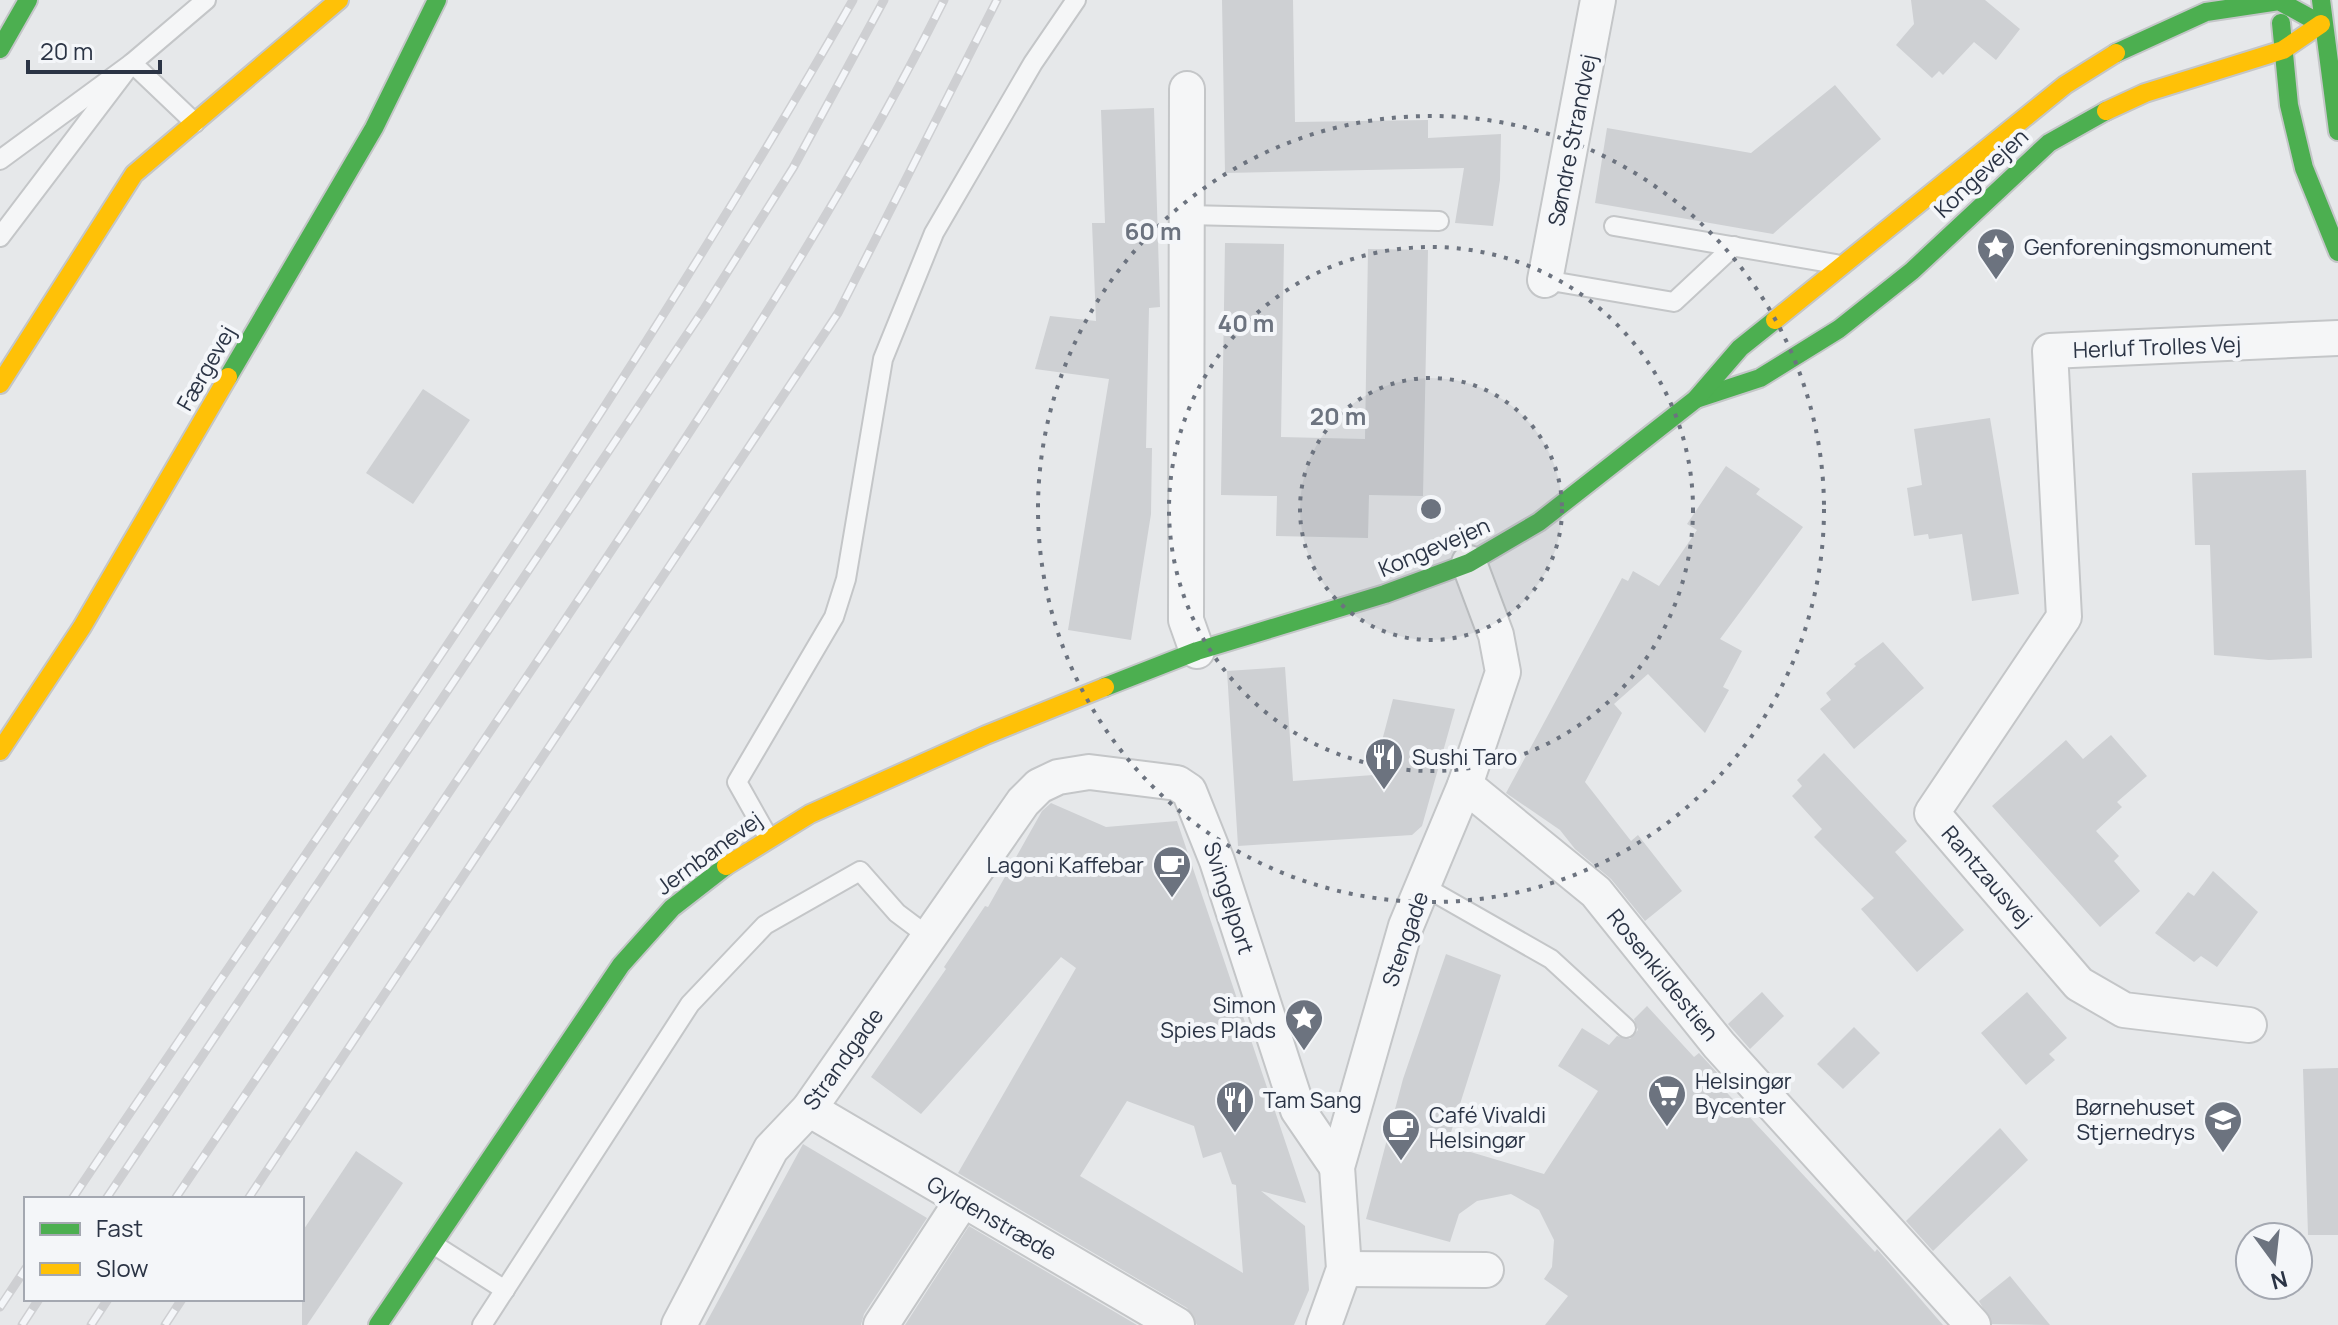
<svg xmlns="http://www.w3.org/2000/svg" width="2338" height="1325" font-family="Manrope,sans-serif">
  <rect width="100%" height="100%" fill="#e6e8ea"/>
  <g fill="#ced0d3" fill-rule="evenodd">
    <polygon points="1222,0 1293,0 1295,122 1428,120 1428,138 1501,134 1500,180 1493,226 1455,223 1464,168 1225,173"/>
    <polygon points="1911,0 1985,0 2020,29 1996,60 1974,42 1943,75 1939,71 1932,78 1896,45 1914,24"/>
    <polygon points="1835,85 1881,139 1773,234 1595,203 1607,128 1751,153"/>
    <polygon points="1154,108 1160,307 1149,308 1146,448 1152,448 1151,514 1131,640 1068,630 1109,379 1035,369 1050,316 1096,321 1092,223 1105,223 1101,110"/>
    <polygon points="1225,243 1284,244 1281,437 1365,439 1368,249 1428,250 1423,496 1369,495 1368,538 1276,536 1277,496 1221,495"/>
    <polygon points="423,389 470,420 413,504 366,473"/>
    <polygon points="1990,418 2019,594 1972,601 1962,534 1929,539 1928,534 1914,536 1907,488 1922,485 1914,429"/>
    <polygon points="1726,466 1760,489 1756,494 1803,527 1720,639 1742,651 1723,687 1729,690 1705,733 1648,674 1614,704 1622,713 1585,782 1631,841 1638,835 1682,891 1645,921 1611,879 1575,849 1560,830 1506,793 1622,578 1628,581 1633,571 1659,586 1697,530 1687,524"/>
    <polygon points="2306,470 2312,658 2269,660 2214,655 2210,545 2195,545 2192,473"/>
    <polygon points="1883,642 1924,688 1854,749 1820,709 1831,700 1826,693 1856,666 1854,664"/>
    <polygon points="1285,667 1293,781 1373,775 1393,699 1455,709 1422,826 1412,835 1238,846 1227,671"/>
    <polygon points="2111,735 2147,776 2117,802 2122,807 2096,831 2119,856 2114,861 2140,891 2100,927 1992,806 2066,740 2083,759"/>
    <polygon points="1824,753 1907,841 1895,852 1964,930 1917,972 1861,909 1874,898 1814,837 1822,829 1792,796 1802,786 1797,780"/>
    <path d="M1051,803L1106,827L1177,821L1306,1203L1261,1191L1305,1226L1309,1290L1294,1325H1197L1187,1308L958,1173L1076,968L1061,957L921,1114L871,1077L946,969L944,967L985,906L988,907L1042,811ZM1127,1101L1194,1126L1203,1158L1221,1152L1232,1184L1236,1185L1243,1273L1080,1176Z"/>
    <polygon points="2213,871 2258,912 2217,967 2201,956 2194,962 2155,933 2188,892 2194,896"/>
    <polygon points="1446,954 1501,975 1447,1145 1544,1174 1598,1091 1558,1066 1582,1028 1609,1045 1617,1036 1630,1039 1638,1030 1634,1019 1647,1006 1694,1057 1699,1053 1721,1077 1716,1081 1875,1252 1877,1249 1943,1325 1545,1325 1568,1296 1544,1279 1552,1267 1554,1240 1539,1210 1511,1194 1477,1201 1459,1214 1450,1242 1366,1219 1403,1079"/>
    <polygon points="1762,992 1784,1016 1750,1049 1728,1024"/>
    <polygon points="2027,992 2067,1038 2049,1054 2055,1060 2026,1085 1981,1033"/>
    <polygon points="1854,1027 1880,1053 1843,1089 1817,1064"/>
    <polygon points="2338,1068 2338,1235 2308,1235 2303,1069"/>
    <polygon points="2000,1128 2028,1160 1933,1251 1906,1221"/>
    <polygon points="803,1144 927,1218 864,1314 861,1325 705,1325"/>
    <polygon points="356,1151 403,1183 307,1325 302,1325 302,1232"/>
    <polygon points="969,1226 1137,1325 905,1325"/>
    <polygon points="2010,1276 2050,1325 1992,1324 1979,1301"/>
  </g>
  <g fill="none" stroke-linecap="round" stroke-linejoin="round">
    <defs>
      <g id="lane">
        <polyline points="0,160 132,63 195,123"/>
        <polyline points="1187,215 1439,221"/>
        <polyline points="1614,226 1836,264"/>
        <polyline points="0,237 132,63 206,0"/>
        <polyline points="1545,280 1674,302 1734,246"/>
        <polyline points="768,837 737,782 834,617 846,579 883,359 934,233 1033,63 1076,0"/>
        <polyline points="1423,886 1551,959 1626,1028"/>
        <polyline points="433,1244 505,1290"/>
        <polyline points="482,1325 690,1004 765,925 860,871 897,913 929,937"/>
      </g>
      <g id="street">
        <polyline points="1187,89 1186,620 1197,651"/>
        <polyline points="1545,280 1598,0"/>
        <polyline points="1465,785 1596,892 1719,1045 1973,1325"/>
        <polyline points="2249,1025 2124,1010 2079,984 1932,813 2064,617 2050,351 2338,338"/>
        <polyline points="809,1109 1177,1325"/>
        <polyline points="1344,1269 1486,1270"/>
        <polyline points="679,1325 771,1149 809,1109 1023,802 1039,786 1058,777 1089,772 1177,783 1189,791 1217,861 1298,1110 1337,1167"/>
        <polyline points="881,1325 962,1201"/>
        <polyline points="1324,1325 1344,1269 1337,1167 1406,926 1465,785 1503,672 1496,635 1469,563"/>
      </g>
      <g id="fast">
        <polyline points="2321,0 2338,131"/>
        <polyline points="2281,23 2289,105 2304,168 2338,252"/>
        <polyline points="0,49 28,0"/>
        <polyline points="2116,53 2206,12 2279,1 2321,24"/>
        <polyline points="228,377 374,128 437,0"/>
        <polyline points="1696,399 1760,378 1839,329 1912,271 2049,143 2106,111"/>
        <polyline points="1105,687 1197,651 1385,594 1469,563 1539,522 1696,399 1740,348 1775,320"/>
        <polyline points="378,1325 621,965 672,908 726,866"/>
      </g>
      <g id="slow">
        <polyline points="2106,111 2145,93 2283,50 2321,24"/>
        <polyline points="1775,320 2065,85 2116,53"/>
        <polyline points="0,384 134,174 339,0"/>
        <polyline points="0,751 82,627 228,377"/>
        <polyline points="726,866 810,814 986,735 1105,687"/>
      </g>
    </defs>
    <use href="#lane" stroke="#c4c6c8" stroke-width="22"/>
    <use href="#street" stroke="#c4c6c8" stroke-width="38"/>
    <use href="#fast" stroke="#c4c6c8" stroke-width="22"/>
    <use href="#slow" stroke="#c4c6c8" stroke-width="22"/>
    <use href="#lane" stroke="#f5f6f7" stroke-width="18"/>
    <use href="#street" stroke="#f5f6f7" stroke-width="34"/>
    <use href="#fast" stroke="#4caf50" stroke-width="18"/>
    <use href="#slow" stroke="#ffc107" stroke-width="18"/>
    <defs>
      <g id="rail">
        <path d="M72,1199C337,804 617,413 853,0"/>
        <polyline points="106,1199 704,309 793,168 884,0"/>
        <path d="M175,1199C303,1009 431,819 559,629C696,424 834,220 944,0"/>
        <polyline points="248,1199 838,313 997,0"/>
        <polyline points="0,1307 26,1268"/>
        <polyline points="22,1325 39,1299"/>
        <polyline points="91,1325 108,1299"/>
        <polyline points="165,1325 182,1299"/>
      </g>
    </defs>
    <use href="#rail" stroke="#cecfd2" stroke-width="9"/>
    <use href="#rail" stroke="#f4f6f9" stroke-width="6" stroke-dasharray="18" stroke-linecap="butt"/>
  </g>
  <circle cx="1431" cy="509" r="131" fill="#6c737f" fill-opacity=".12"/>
  <g fill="none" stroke="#6c737f" stroke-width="4" stroke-dasharray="4 8">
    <circle cx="1431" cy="509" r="131"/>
    <circle cx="1431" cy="509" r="262"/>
    <circle cx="1431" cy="509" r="393"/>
  </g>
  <defs>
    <symbol id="sight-pin" viewBox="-11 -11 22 30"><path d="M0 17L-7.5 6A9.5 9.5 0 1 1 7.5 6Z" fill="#6c737f" stroke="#f4f6f9"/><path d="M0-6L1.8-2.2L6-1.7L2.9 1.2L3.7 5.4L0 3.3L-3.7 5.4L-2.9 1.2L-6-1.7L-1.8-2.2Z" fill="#fff"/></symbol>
    <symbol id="restaurant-pin" viewBox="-11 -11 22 30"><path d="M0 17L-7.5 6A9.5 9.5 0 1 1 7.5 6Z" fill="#6c737f" stroke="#f4f6f9"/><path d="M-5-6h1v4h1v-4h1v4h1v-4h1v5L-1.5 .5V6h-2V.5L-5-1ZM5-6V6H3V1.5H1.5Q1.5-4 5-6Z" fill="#fff"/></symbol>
    <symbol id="cafe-pin" viewBox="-11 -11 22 30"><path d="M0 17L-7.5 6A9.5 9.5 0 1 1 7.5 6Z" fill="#6c737f" stroke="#f4f6f9"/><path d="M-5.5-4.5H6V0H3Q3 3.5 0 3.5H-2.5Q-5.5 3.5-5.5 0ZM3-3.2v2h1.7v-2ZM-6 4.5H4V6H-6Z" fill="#fff"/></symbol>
    <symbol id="supermarket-pin" viewBox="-11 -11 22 30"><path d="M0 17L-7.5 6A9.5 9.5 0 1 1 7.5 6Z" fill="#6c737f" stroke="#f4f6f9"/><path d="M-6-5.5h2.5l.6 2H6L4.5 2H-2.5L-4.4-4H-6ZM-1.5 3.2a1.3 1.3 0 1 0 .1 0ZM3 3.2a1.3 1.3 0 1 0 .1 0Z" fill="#fff"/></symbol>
    <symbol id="school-pin" viewBox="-11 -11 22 30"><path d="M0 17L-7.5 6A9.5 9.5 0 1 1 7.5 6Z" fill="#6c737f" stroke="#f4f6f9"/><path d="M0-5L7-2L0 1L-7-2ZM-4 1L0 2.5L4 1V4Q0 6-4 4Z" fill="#fff"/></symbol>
  </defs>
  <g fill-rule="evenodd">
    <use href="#sight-pin" x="1974" y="225" width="44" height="60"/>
    <use href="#restaurant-pin" x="1362" y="735" width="44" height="60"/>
    <use href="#cafe-pin" x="1150" y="843" width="44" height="60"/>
    <use href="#sight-pin" x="1282" y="996" width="44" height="60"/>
    <use href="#supermarket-pin" x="1645" y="1072" width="44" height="60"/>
    <use href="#restaurant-pin" x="1213" y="1078" width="44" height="60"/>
    <use href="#school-pin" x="2201" y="1098" width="44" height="60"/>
    <use href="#cafe-pin" x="1379" y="1106" width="44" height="60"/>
  </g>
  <g text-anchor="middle" stroke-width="8" stroke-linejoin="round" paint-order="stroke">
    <g font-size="22" fill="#2b3445" stroke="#f4f6f9">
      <text transform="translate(1572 140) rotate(-79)" y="8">Søndre Strandvej</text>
      <text transform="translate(1981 173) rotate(-43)" y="8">Kongevejen</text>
      <text transform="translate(2157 347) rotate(-2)" y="8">Herluf Trolles Vej</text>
      <text transform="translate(206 368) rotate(-60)" y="8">Færgevej</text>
      <text transform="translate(1434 547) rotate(-23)" y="8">Kongevejen</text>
      <text transform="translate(709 853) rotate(-36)" y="8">Jernbanevej</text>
      <text transform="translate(1987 876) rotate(49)" y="8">Rantzausvej</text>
      <text transform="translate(1229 898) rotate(72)" y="8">Svingelport</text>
      <text transform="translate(1405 939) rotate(-71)" y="8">Stengade</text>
      <text transform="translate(1663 975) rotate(51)" y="8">Rosenkildestien</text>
      <text transform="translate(843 1059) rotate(-54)" y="8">Strandgade</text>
      <text transform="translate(992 1218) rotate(30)" y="8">Gyldenstræde</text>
    </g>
    <g font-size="22" fill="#2b3445" stroke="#f4f6f9" text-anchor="start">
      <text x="2024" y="255">Genforeningsmonument</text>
      <text x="1412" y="765">Sushi Taro</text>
      <text x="1144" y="873" text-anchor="end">Lagoni Kaffebar</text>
      <text x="1276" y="1013" text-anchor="end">Simon<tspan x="1276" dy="25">Spies Plads</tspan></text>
      <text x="1695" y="1089">Helsingør<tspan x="1695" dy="25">Bycenter</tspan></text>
      <text x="1263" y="1108">Tam Sang</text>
      <text x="2195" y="1115" text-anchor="end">Børnehuset<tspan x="2195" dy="25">Stjernedrys</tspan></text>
      <text x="1429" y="1123">Café Vivaldi<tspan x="1429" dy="25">Helsingør</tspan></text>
    </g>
  </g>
  <circle cx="1431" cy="509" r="12" fill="#6c737f" stroke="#f4f6f9" stroke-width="4"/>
  <g font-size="24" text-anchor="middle" font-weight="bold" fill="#6c737f" stroke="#f4f6f9" stroke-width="8" stroke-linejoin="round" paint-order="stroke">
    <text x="1153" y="240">60 m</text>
    <text x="1246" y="332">40 m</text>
    <text x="1338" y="425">20 m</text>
  </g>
  <rect x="24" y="1197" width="280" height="104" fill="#f4f6f9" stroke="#a4a8b1" stroke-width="2"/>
  <rect x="40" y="1223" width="40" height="12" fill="#4caf50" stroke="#a4a8b1" stroke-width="2"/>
  <text x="96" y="1237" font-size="24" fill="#2b3445">Fast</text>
  <rect x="40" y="1263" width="40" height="12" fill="#ffc107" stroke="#a4a8b1" stroke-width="2"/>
  <text x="96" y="1277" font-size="24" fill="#2b3445">Slow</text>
  <g transform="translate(2274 1261) rotate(165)"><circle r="38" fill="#f4f6f9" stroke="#a4a8b1" stroke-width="2"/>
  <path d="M0-6L14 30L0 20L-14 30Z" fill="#6c737f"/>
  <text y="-12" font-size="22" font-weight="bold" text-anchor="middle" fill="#2b3445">N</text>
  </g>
  <path d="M28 60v12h132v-12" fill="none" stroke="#2b3445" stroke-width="4"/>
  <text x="40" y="60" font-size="24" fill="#2b3445" stroke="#f4f6f9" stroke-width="6" paint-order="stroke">20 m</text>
</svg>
